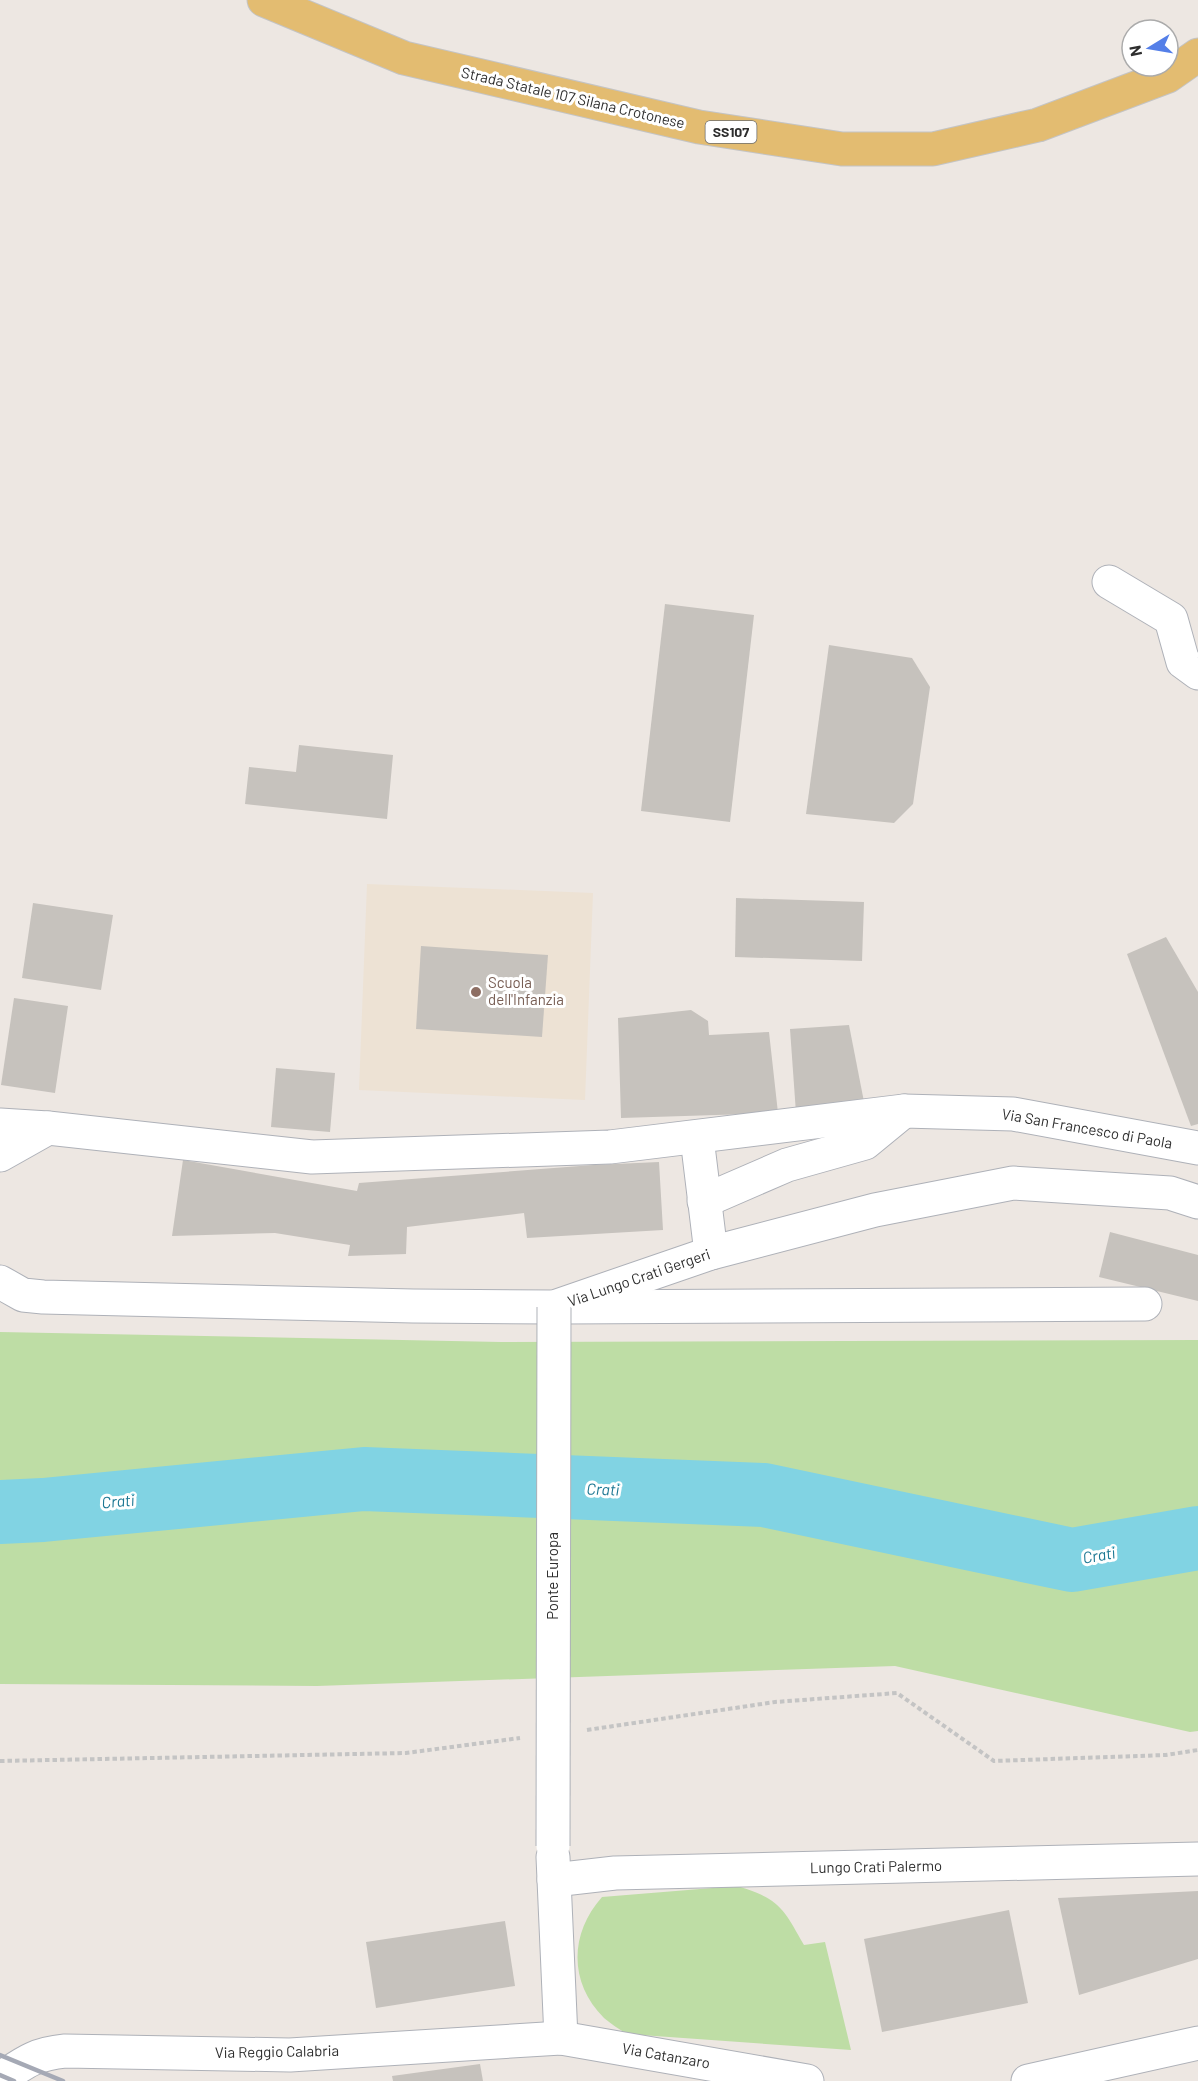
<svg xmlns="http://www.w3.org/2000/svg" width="1198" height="2081" font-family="Barlow,sans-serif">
  <rect width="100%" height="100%" fill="#ede7e2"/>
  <polygon fill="#ede2d4" points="367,884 593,893 585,1100 359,1090"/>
  <g fill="#bedda5">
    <polygon points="0,1332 501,1342 1198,1340 1198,1731 1190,1732 895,1666 317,1686 0,1684"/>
    <path d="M737,1886C780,1899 783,1908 804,1945L825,1942L851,2050L627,2034C619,2029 611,2024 604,2018C568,1982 570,1933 602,1897Z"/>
  </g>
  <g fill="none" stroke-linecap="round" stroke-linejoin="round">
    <polyline stroke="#81d3e3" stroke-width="64" points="0,1512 43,1510 364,1479 764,1495 1072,1560 1198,1538"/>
  </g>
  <g fill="#c6c2bd">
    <polygon points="665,604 754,615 730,822 641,811"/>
    <polygon points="829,645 912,658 930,687 913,804 894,823 806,814"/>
    <polygon points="299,745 393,755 387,819 245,804 249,767 296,772"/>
    <polygon points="736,898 864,902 862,961 735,957"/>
    <polygon points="33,903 113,915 101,990 22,978"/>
    <polygon points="1166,937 1198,992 1198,1124 1191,1126 1127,954"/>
    <polygon points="421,946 548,955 542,1037 416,1029"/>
    <polygon points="14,998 68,1006 55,1093 1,1085"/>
    <polygon points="691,1010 708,1021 709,1035 769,1032 778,1113 621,1118 618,1018"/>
    <polygon points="849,1025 865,1107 796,1113 790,1029"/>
    <polygon points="276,1068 335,1073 330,1132 271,1127"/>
    <polygon points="183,1160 357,1191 359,1183 593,1165 659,1162 663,1230 527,1238 524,1213 407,1227 406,1254 348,1256 350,1245 275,1233 172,1236"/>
    <polygon points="1110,1232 1198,1255 1198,1301 1099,1277"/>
    <polygon points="1198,1891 1198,1959 1079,1995 1058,1898"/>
    <polygon points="1009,1910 1028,2003 882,2032 864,1939"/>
    <polygon points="505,1921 515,1986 376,2008 366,1942"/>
    <polygon points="480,2064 483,2081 393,2081 392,2076"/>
  </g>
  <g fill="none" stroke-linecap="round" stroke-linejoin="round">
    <defs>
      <g id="street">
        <polyline points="1109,582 1171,619 1183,662 1198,673"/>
        <polyline points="697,1138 711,1253"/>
        <polyline points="704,1201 787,1165 865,1143 904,1111"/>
        <polyline points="562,1307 1145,1304"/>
        <polyline points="553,1857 561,2038"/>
        <polyline points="554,1880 615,1873 1198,1859"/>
        <path d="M0,2079C25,2062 35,2054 65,2051L290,2055L561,2038L807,2081"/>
        <polyline points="1028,2081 1198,2043"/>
      </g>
      <g id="secondary">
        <polyline points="0,1125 48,1128 312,1157 610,1147 904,1111 1013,1114 1198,1148"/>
        <polyline points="0,1155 48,1128"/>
        <polyline points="0,1282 23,1295 43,1297 413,1306 554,1307 711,1253 875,1210 1013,1183 1170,1193 1198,1202"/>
      </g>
      <polyline id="primary" points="264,0 404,58 699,127 842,149 933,149 1038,125 1168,76 1198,55"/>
    </defs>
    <use href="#street" stroke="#aeb1b8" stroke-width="35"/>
    <use href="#secondary" stroke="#aeb1b8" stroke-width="35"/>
    <use href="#primary" stroke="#c4c4c4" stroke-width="35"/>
    <g stroke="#c4c4c4" stroke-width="4" stroke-dasharray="4.5 3" stroke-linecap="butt">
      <polyline points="587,1730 775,1702 897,1693 994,1761 1166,1755 1198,1750"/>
      <polyline points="0,1761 406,1753 520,1738"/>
    </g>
    <use href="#street" stroke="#fff" stroke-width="33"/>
    <use href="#secondary" stroke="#fff" stroke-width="33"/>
    <use href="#primary" stroke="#e3bc71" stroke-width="33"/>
    <g stroke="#a5a9b5" stroke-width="4.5">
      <polyline points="0,2055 63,2081"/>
      <polyline points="0,2075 14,2081"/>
    </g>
    <defs>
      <polyline id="street-bridge" points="553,1846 554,1307"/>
    </defs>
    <use href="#street-bridge" stroke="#aeb1b8" stroke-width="35" stroke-linecap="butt"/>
    <use href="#street-bridge" stroke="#fff" stroke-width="33"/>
  </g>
  <circle fill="#8d6e63" stroke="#fff" stroke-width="2" cx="476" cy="992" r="6"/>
  <g text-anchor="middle" stroke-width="6" stroke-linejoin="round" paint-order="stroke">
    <rect fill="#fff" stroke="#6d6d6d" stroke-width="1.5" x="705.5" y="121" width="51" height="22" rx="4.5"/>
    <g font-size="14" font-weight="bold" fill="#2e2e2e">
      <text x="731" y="137">SS107</text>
    </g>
    <g font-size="15" fill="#2e2e2e" stroke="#fff">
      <text transform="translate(573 98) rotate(13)" y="5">Strada Statale 107 Silana Crotonese</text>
      <text transform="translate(1087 1129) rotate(10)" y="5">Via San Francesco di Paola</text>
      <text transform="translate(639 1278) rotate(-19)" y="5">Via Lungo Crati Gergeri</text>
      <text transform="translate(553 1576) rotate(-90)" y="5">Ponte Europa</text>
      <text transform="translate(876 1867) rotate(-1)" y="5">Lungo Crati Palermo</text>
      <text transform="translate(277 2052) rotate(-1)" y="5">Via Reggio Calabria</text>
      <text transform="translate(666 2056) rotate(10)" y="5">Via Catanzaro</text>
    </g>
    <g font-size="15" fill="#785e54" stroke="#fff" text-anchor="start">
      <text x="488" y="988">Scuola<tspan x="488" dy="17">dell'Infanzia</tspan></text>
    </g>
    <g font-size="16" font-style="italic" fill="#1c7793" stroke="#fff">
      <text transform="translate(603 1489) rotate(2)" y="6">Crati</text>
      <text transform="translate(118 1501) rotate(-5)" y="6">Crati</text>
      <text transform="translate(1099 1555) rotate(-10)" y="6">Crati</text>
    </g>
  </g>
  <g transform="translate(1150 48) rotate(259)"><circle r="28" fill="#ffffff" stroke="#ababab" stroke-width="1.5"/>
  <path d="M0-4.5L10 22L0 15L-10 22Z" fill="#547fe8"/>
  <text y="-9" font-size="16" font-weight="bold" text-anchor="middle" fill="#2e2e2e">N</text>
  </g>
</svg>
